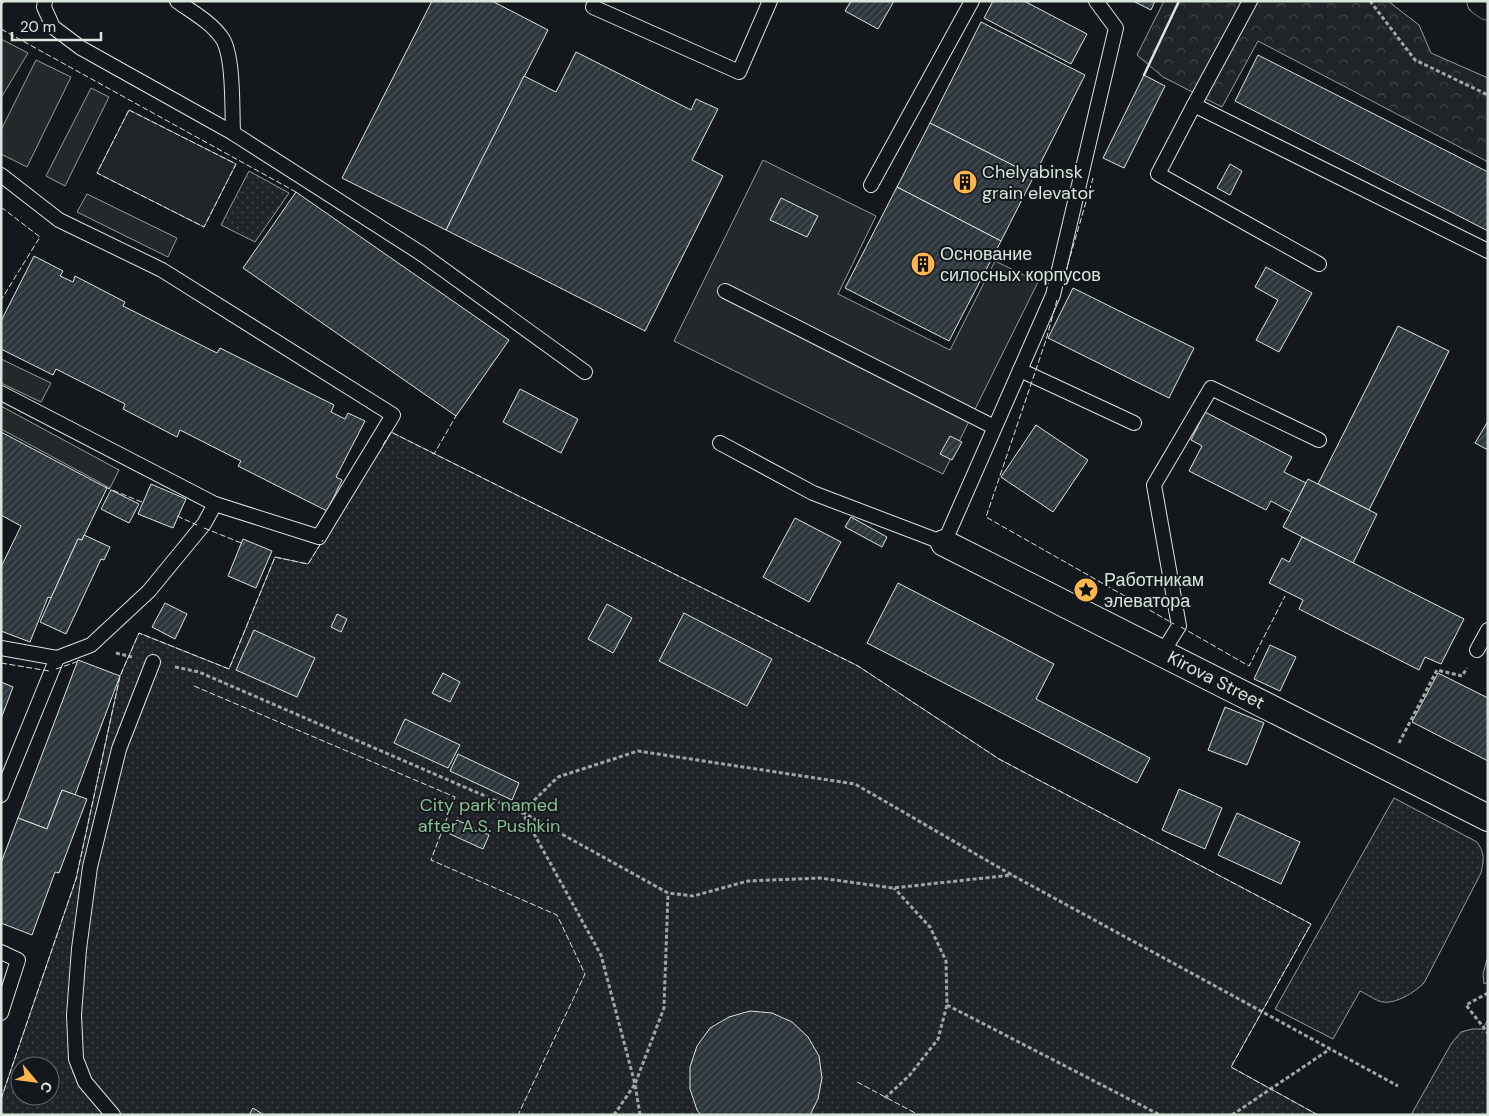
<svg xmlns="http://www.w3.org/2000/svg" width="1489" height="1116" font-family="'DM Sans',sans-serif">
  <defs>
    <pattern id="grass-dots" width="8" height="8" patternUnits="userSpaceOnUse" patternTransform="scale(1.25)"><rect width="8" height="8" fill="#202428"/><path d="M2 2h.1M6 6h.1" fill="none" stroke="#404447" stroke-width="1.8" stroke-linecap="round"/></pattern>
    <pattern id="forest-crowns" width="20" height="18" patternUnits="userSpaceOnUse" patternTransform="scale(1.25)"><rect width="20" height="18" fill="#202428"/><path d="M2 6a3 3 0 1 1 6 0M12 15a3 3 0 1 1 6 0" fill="none" stroke="#404447"/></pattern>
    <pattern id="building-hatch" width="6" height="6" patternUnits="userSpaceOnUse" patternTransform="scale(1.25)"><rect width="6" height="6" fill="#2c363c"/><path d="M-1 1l2-2M0 6l6-6M5 7l2-2" fill="none" stroke="#4a5358"/></pattern>
  </defs>
  <rect width="100%" height="100%" fill="#14181c"/>
  <g fill="url(#grass-dots)" stroke="#939e99" fill-rule="evenodd">
    <polygon points="249,171 289,193 255,242 221,225"/>
    <path d="M391,432L858,666L999,759L1311,924L1231,1067L1318,1115H1V1099L76,879L120,676L139,633L229,669L275,557L308,564ZM20,1066H50V1096H20Z"/>
    <path d="M1394,798L1477,842C1485,853 1484,860 1481,873L1424,983C1415,992 1396,1004 1383,1002C1376,1001 1367,994 1360,991L1333,1039L1275,1009Z"/>
    <polygon points="1488,956 1488,982 1484,984 1483,974"/>
    <polygon points="1488,1019 1488,1115 1411,1115 1451,1044 1461,1032 1472,1029 1483,1029"/>
  </g>
  <polygon fill="url(#forest-crowns)" stroke="#939e99" points="1164,1 1388,1 1419,25 1431,53 1488,78 1488,162 1258,41 1222,107 1163,77 1137,55"/>
  <polygon fill="#202428" stroke="#939e99" points="129,110 236,164 204,227 97,173"/>
  <g fill="#24282b" stroke="#939e99">
    <polygon points="1,39 28,53 1,98"/>
    <polygon points="36,60 71,77 27,167 1,154 1,130"/>
    <polygon points="91,88 109,97 65,186 46,176"/>
    <polygon points="763,160 876,216 838,294 950,350 995,261 1038,282 943,474 674,341"/>
    <polygon points="87,194 177,238 168,257 77,212"/>
    <polygon points="1,359 51,383 41,402 1,383"/>
    <polygon points="1,406 119,470 110,488 1,429"/>
  </g>
  <g fill="url(#building-hatch)" stroke="#d8e6dc">
    <polygon points="432,1 492,1 548,30 446,230 342,178"/>
    <polygon points="851,1 894,1 878,29 845,11"/>
    <polygon points="993,1 1024,1 1087,34 1071,64 984,18"/>
    <polygon points="1133,1 1155,1 1151,10"/>
    <polygon points="981,22 1085,75 1034,176 930,123"/>
    <polygon points="576,52 691,110 696,99 718,109 692,160 723,176 645,331 446,230 524,76 556,92"/>
    <polygon points="1258,55 1488,172 1488,231 1235,101"/>
    <polygon points="1144,75 1165,86 1124,168 1103,158"/>
    <polygon points="930,123 1034,176 1001,241 897,187"/>
    <polygon points="1230,164 1242,171 1230,195 1217,188"/>
    <polygon points="897,187 1001,241 949,341 845,288"/>
    <polygon points="296,192 509,340 456,416 243,268"/>
    <polygon points="781,198 818,216 807,237 770,220"/>
    <polygon points="34,256 63,271 60,276 73,282 75,276 125,302 123,306 217,353 220,348 334,405 331,412 345,419 348,413 365,421 336,477 342,480 327,511 238,466 241,461 180,430 177,437 123,409 125,404 56,369 53,375 1,349 1,321"/>
    <polygon points="1266,267 1312,293 1279,352 1256,340 1278,300 1255,287"/>
    <polygon points="1073,288 1194,348 1169,398 1048,338"/>
    <polygon points="1398,326 1449,351 1369,510 1318,484"/>
    <polygon points="520,389 578,419 561,453 503,422"/>
    <polygon points="1205,412 1292,457 1284,472 1306,483 1291,512 1271,501 1266,510 1189,471 1202,446 1191,440"/>
    <polygon points="1488,421 1488,450 1475,443"/>
    <polygon points="1036,425 1088,460 1053,512 1001,477"/>
    <polygon points="1,432 107,488 82,540 78,539 51,598 48,597 30,642 1,631 1,567 21,526 1,515"/>
    <polygon points="950,436 962,442 952,460 940,454"/>
    <polygon points="1308,479 1377,514 1353,563 1283,527"/>
    <polygon points="151,484 186,499 173,528 138,514"/>
    <polygon points="111,490 139,504 129,523 101,509"/>
    <polygon points="851,517 887,537 882,547 845,527"/>
    <polygon points="795,518 841,542 809,602 763,577"/>
    <polygon points="84,535 110,547 104,560 101,559 66,634 40,622 78,539 82,540"/>
    <polygon points="1302,537 1464,619 1441,664 1425,657 1419,670 1299,609 1303,600 1269,583 1282,558 1289,562"/>
    <polygon points="243,539 272,551 256,588 228,576"/>
    <polygon points="898,583 1054,664 1036,699 1150,758 1137,783 867,643"/>
    <polygon points="165,603 187,614 175,639 152,627"/>
    <polygon points="607,604 632,618 613,653 588,639"/>
    <polygon points="684,613 772,659 747,706 659,661"/>
    <polygon points="337,614 347,619 341,632 331,627"/>
    <polygon points="254,630 315,658 297,697 236,670"/>
    <polygon points="1270,645 1296,657 1280,691 1254,679"/>
    <polygon points="78,660 120,676 75,795 62,790 47,829 18,818"/>
    <polygon points="443,673 460,682 450,702 432,693"/>
    <polygon points="1438,673 1488,698 1488,761 1412,722"/>
    <polygon points="1,682 13,687 1,719"/>
    <polygon points="1225,707 1264,723 1247,765 1208,750"/>
    <polygon points="405,719 460,745 448,768 394,743"/>
    <polygon points="458,754 519,783 512,800 450,771"/>
    <polygon points="1179,789 1222,808 1205,849 1162,830"/>
    <polygon points="62,790 87,799 59,873 55,872 32,935 1,923 1,863 18,818 47,829"/>
    <polygon points="1237,813 1300,842 1281,884 1218,855"/>
    <polygon points="457,820 489,835 483,849 450,834"/>
    <polygon points="750,1011 772,1013 792,1022 808,1037 819,1056 822,1078 818,1099 810,1115 701,1115 697,1110 690,1089 690,1067 697,1046 710,1028 729,1017"/>
    <polygon points="253,1108 264,1115 249,1115"/>
  </g>
  <g fill="none" stroke-linecap="round" stroke-linejoin="round">
    <defs>
      <g id="service">
        <polyline points="45,1 44,7 53,27 81,48 233,133 422,254 585,372"/>
        <path d="M177,1C192,12 211,22 222,38C234,55 232,111 233,133"/>
        <polyline points="1250,1 1194,105 1488,251"/>
        <polyline points="593,7 739,72 770,1"/>
        <polyline points="1194,105 1158,174 1319,264"/>
        <polyline points="1,175 59,220 162,270 393,415 319,537 215,504 1,393"/>
        <polyline points="871,185 972,1"/>
        <polyline points="725,291 994,427"/>
        <polyline points="1020,370 1134,423"/>
        <polyline points="720,443 813,493 944,543 1053,295 1116,28 1096,1"/>
        <polyline points="1,648 57,658 91,645 149,591 204,524 215,504"/>
        <polyline points="1477,650 1488,630"/>
        <polyline points="1162,653 1179,626 1154,485 1211,388 1319,440"/>
        <polyline points="1,795 57,658"/>
        <polyline points="1,952 18,960 1,1013"/>
        <polyline points="113,1115 85,1082 76,1059 74,1015 79,949 90,867 119,749 153,662"/>
      </g>
      <polyline id="minor" points="944,543 1488,818"/>
      <polyline id="secondary" points="1481,1 1488,6"/>
    </defs>
    <use href="#service" stroke="#d8e6dc" stroke-width="16"/>
    <use href="#minor" stroke="#d8e6dc" stroke-width="28"/>
    <use href="#secondary" stroke="#d8e6dc" stroke-width="29"/>
    <g stroke="#9da8a2" stroke-width="3" stroke-dasharray="4 2.5" stroke-linecap="butt">
      <polyline points="1370,1 1415,60 1488,95"/>
      <polyline points="116,653 132,657"/>
      <polyline points="175,667 199,672 522,812 668,893 693,896 748,881 820,878 893,888 1012,875"/>
      <polyline points="1399,743 1437,670 1462,676 1467,668"/>
      <polyline points="1488,993 1466,1005 1488,1033"/>
      <polyline points="947,1005 1160,1115"/>
      <polyline points="885,1098 909,1076 938,1039 947,1005 946,961 930,927 894,888"/>
      <polyline points="614,1115 635,1084 601,955 522,812 558,777 638,751 855,784 1012,875 1398,1086"/>
      <polyline points="640,1115 635,1084 664,1008 668,893"/>
      <polyline points="1232,1115 1330,1049"/>
    </g>
    <use href="#service" stroke="#14181c" stroke-width="14"/>
    <use href="#minor" stroke="#14181c" stroke-width="26"/>
    <use href="#secondary" stroke="#14181c" stroke-width="28"/>
    <g stroke="#d8e6dc" stroke-width="1" stroke-dasharray="6 2.5" stroke-linecap="butt">
      <polyline points="1,29 296,192 295,194"/>
      <polygon points="129,110 236,164 204,227 97,173"/>
      <polyline points="1,207 40,237 1,300"/>
      <polyline points="1063,281 1093,178"/>
      <polyline points="1057,300 1046,340 986,517 1174,624"/>
      <polyline points="383,445 391,432 858,666 999,759 1311,924 1231,1067 1318,1115"/>
      <polyline points="432,453 434,454 456,416 455,415"/>
      <polyline points="105,487 144,503"/>
      <polyline points="177,516 197,525"/>
      <polyline points="204,528 244,544"/>
      <polyline points="1181,627 1249,666 1285,596"/>
      <polyline points="1,663 49,671"/>
      <polyline points="56,669 79,661"/>
      <polyline points="194,686 455,797 431,860 557,915 585,974 518,1115"/>
      <polyline points="857,1082 919,1115"/>
      <polyline points="1,1099 76,879 120,676 139,633 229,669 275,557 308,564 323,540"/>
    </g>
    <g stroke="#d8e6dc" stroke-width="2.5">
      <polyline points="1,4 3,1"/>
      <polyline points="1144,75 1179,1"/>
    </g>
  </g>
  <defs>
    <symbol id="building-disc" viewBox="-11 -11 22 22"><circle r="9.5" fill="#ffb74d" stroke="#14181c"/><path d="M-4-6H4V6H1V3H-1V6H-4ZM-2.5-4.3h1.7v1.8h-1.7ZM.8-4.3h1.7v1.8H.8ZM-2.5-1h1.7V.8h-1.7ZM.8-1h1.7V.8H.8Z" fill="#111"/></symbol>
    <symbol id="sight-disc" viewBox="-11 -11 22 22"><circle r="9.5" fill="#ffb74d" stroke="#14181c"/><path d="M0-6L1.8-2.2L6-1.7L2.9 1.2L3.7 5.4L0 3.3L-3.7 5.4L-2.9 1.2L-6-1.7L-1.8-2.2Z" fill="#111"/></symbol>
  </defs>
  <g fill-rule="evenodd">
    <use href="#building-disc" x="951" y="168" width="28" height="28"/>
    <use href="#building-disc" x="909" y="250" width="28" height="28"/>
    <use href="#sight-disc" x="1072" y="576" width="28" height="28"/>
  </g>
  <g text-anchor="middle" stroke-width="4" stroke-linejoin="round" paint-order="stroke">
    <g font-size="18" fill="#d8e6dc" stroke="#14181c" text-anchor="start">
      <text x="982" y="178">Chelyabinsk<tspan x="982" dy="21">grain elevator</tspan></text>
      <text x="940" y="260">Основание<tspan x="940" dy="21">силосных корпусов</tspan></text>
      <text x="1104" y="586">Работникам<tspan x="1104" dy="21">элеватора</tspan></text>
    </g>
    <g font-size="18" fill="#d8e6dc" stroke="#14181c">
      <text transform="translate(1216 680) rotate(27)" y="6">Kirova Street</text>
    </g>
    <g font-size="18" fill="#8ac095" stroke="#14181c">
      <text x="489" y="811">City park named<tspan x="489" dy="21">after A.S. Pushkin</tspan></text>
    </g>
  </g>
  <rect width="1489" height="1116" fill="none" stroke="#d8e6dc" stroke-width="5"/>
  <g transform="translate(35 1081) rotate(119)"><circle r="24" fill="#14181c" stroke="#626a69"/>
  <path d="M0-4L9 19L0 12L-9 19Z" fill="#ffb74d"/>
  <text y="-8" font-size="14" font-weight="bold" text-anchor="middle" fill="#d8e6dc">С</text>
  </g>
  <path d="M12 32v8h89v-8" fill="none" stroke="#d8e6dc" stroke-width="2.5"/>
  <text x="20" y="32" font-size="15" fill="#d8e6dc" stroke="#14181c" stroke-width="4" paint-order="stroke">20 m</text>
</svg>
